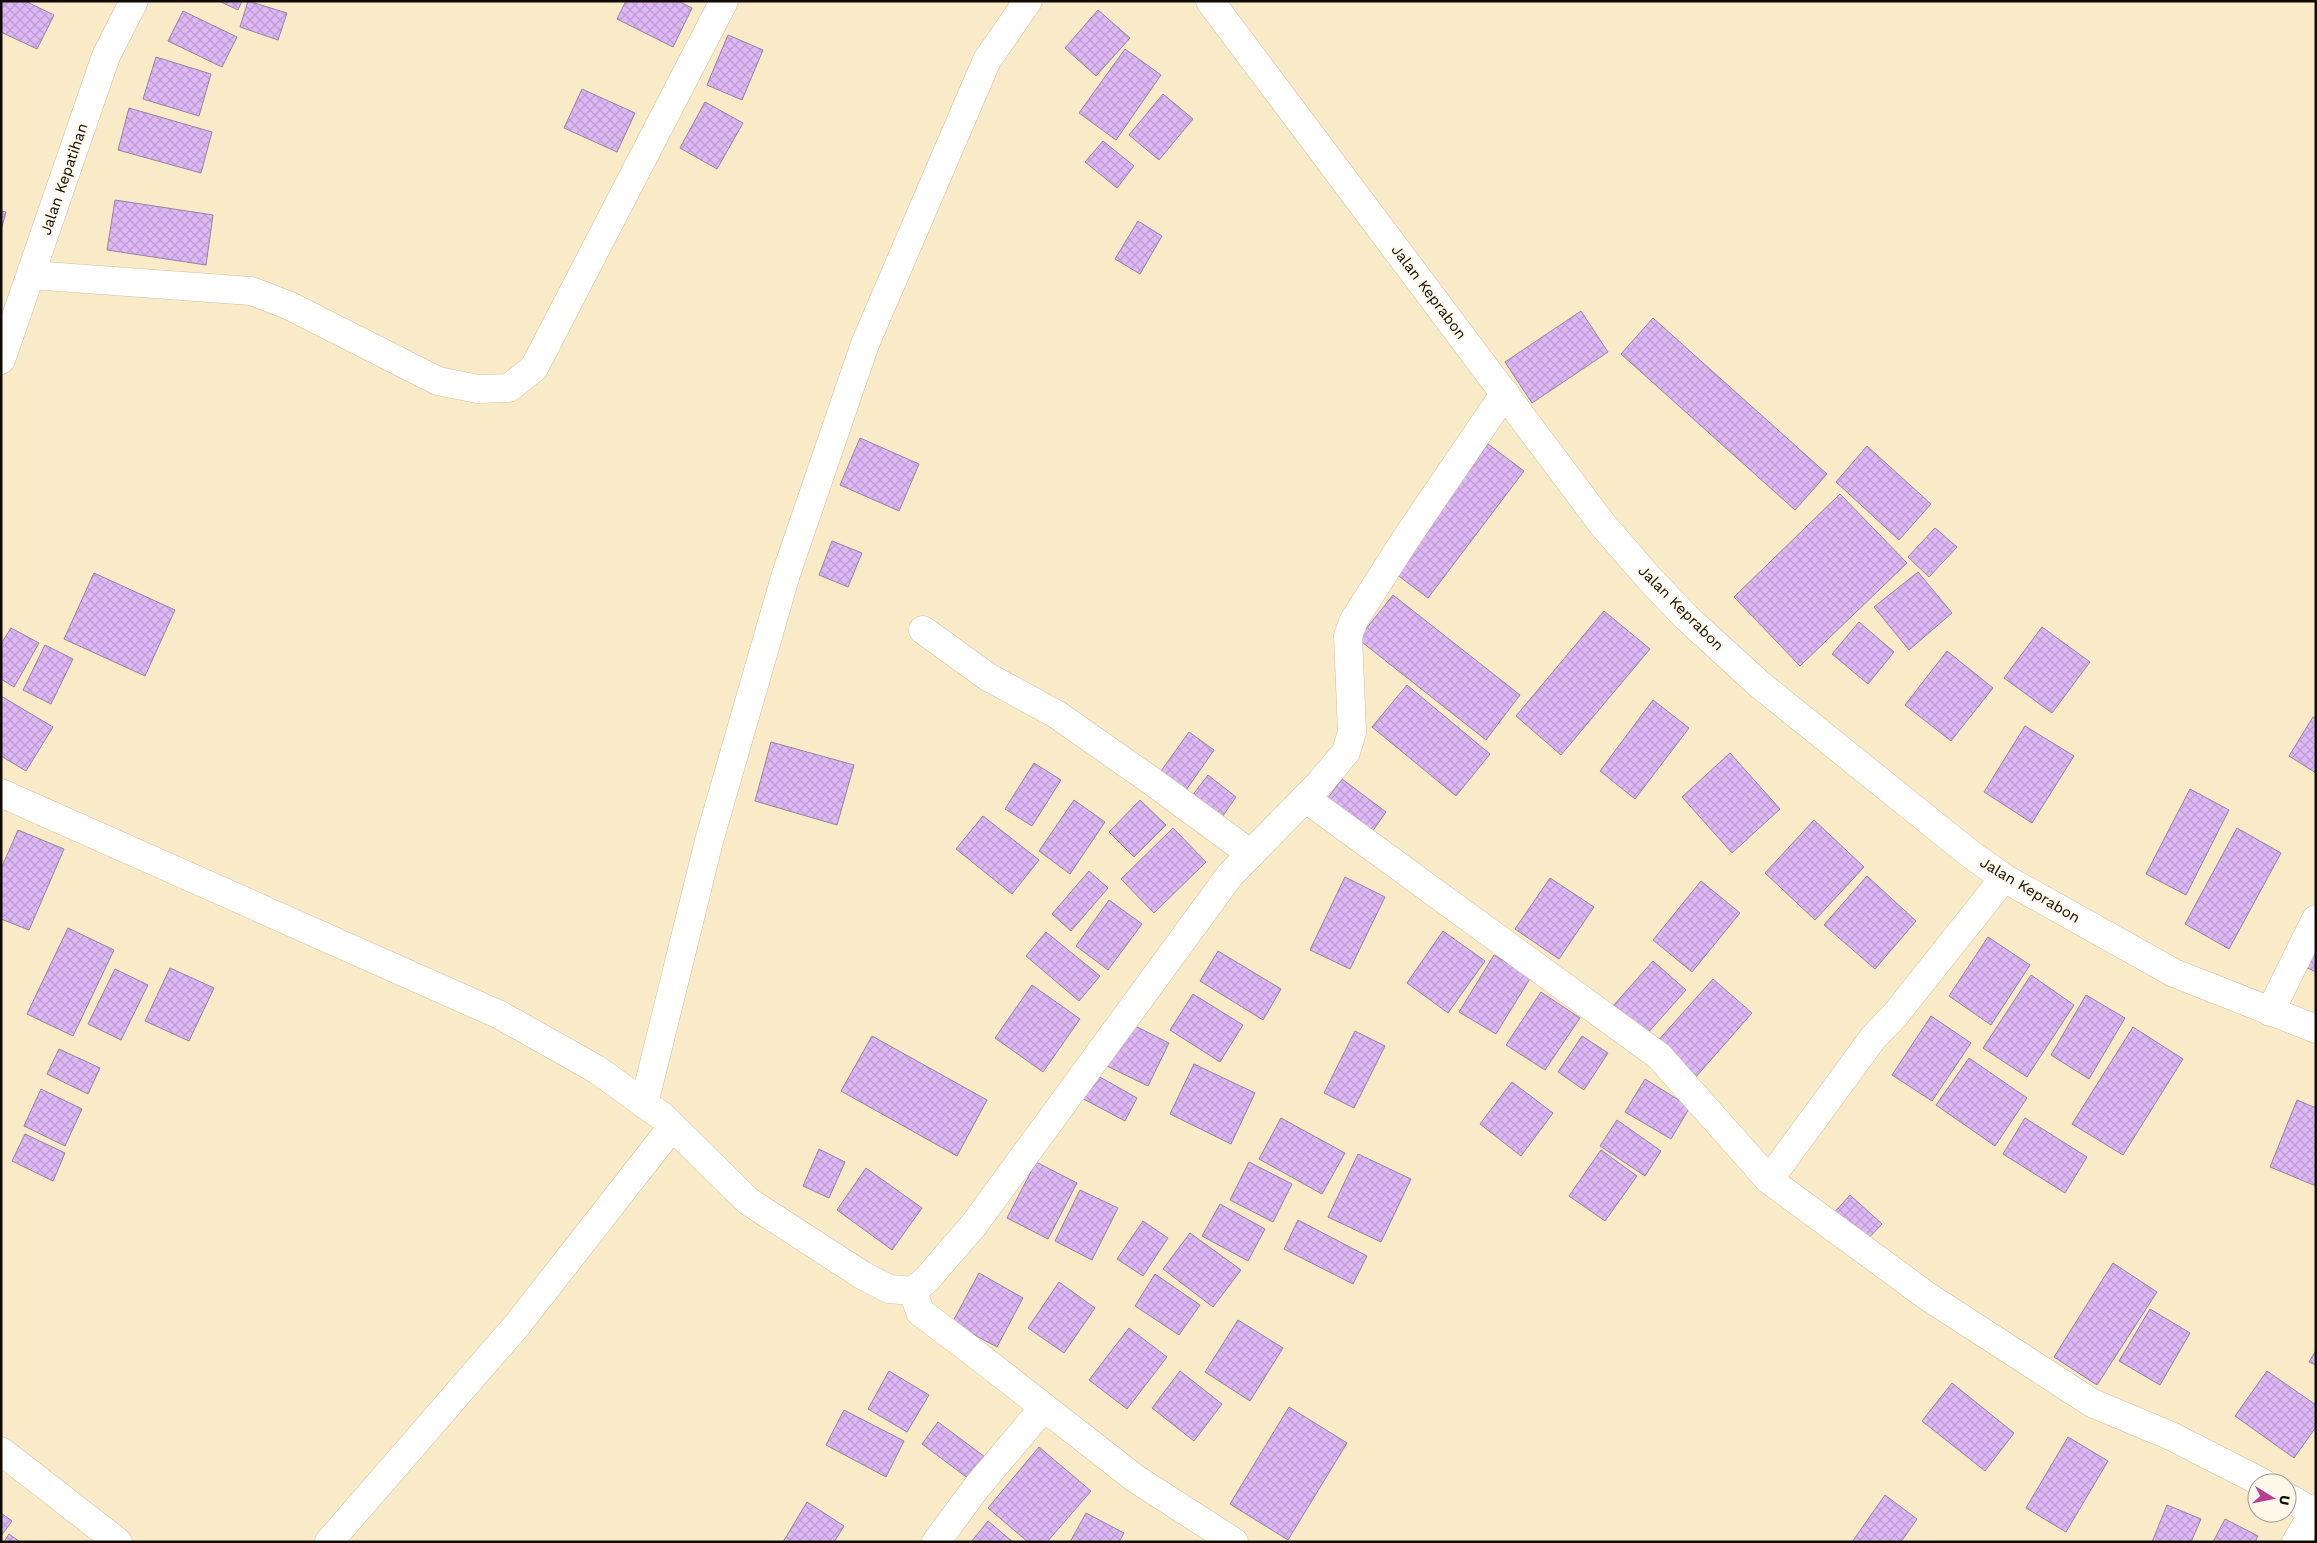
<svg xmlns="http://www.w3.org/2000/svg" width="2317" height="1543" font-family="'Work Sans',sans-serif">
  <defs>
    <pattern id="building-cross-hatch" width="8" height="8" patternUnits="userSpaceOnUse" patternTransform="scale(1.25)"><rect width="8" height="8" fill="#deb7f6"/><path d="M0 0l8 8M0 8l8-8" fill="none" stroke="#bd9cd1"/></pattern>
  </defs>
  <rect width="100%" height="100%" fill="#f9eac8"/>
  <g fill="url(#building-cross-hatch)" stroke="#9584a1">
    <polygon points="1,1 25,1 54,15 37,49 1,32"/>
    <polygon points="219,1 242,1 238,10"/>
    <polygon points="248,1 287,13 278,40 240,27"/>
    <polygon points="626,1 678,1 692,8 673,47 617,19"/>
    <polygon points="1098,10 1130,38 1096,76 1065,48"/>
    <polygon points="183,11 237,37 222,67 168,41"/>
    <polygon points="728,35 763,50 742,100 707,85"/>
    <polygon points="1125,49 1161,75 1116,140 1079,113"/>
    <polygon points="156,57 211,74 199,116 143,99"/>
    <polygon points="582,89 635,113 617,152 564,128"/>
    <polygon points="1163,94 1193,119 1159,160 1129,135"/>
    <polygon points="705,102 743,123 717,169 680,148"/>
    <polygon points="129,108 212,132 201,173 118,150"/>
    <polygon points="1103,141 1134,166 1117,188 1085,162"/>
    <polygon points="115,200 213,215 206,265 107,250"/>
    <polygon points="1,211 6,212 1,231"/>
    <polygon points="1138,221 1162,236 1140,274 1115,259"/>
    <polygon points="1581,311 1608,352 1532,403 1505,362"/>
    <polygon points="1653,318 1827,474 1795,510 1621,354"/>
    <polygon points="860,438 919,464 899,511 840,485"/>
    <polygon points="1488,444 1524,471 1428,598 1392,571"/>
    <polygon points="1867,446 1931,504 1899,540 1836,482"/>
    <polygon points="1840,494 1907,563 1800,666 1734,597"/>
    <polygon points="1935,528 1957,547 1929,577 1908,557"/>
    <polygon points="832,541 862,553 848,587 819,575"/>
    <polygon points="1918,572 1952,613 1909,650 1874,607"/>
    <polygon points="94,573 175,610 145,676 64,639"/>
    <polygon points="1393,595 1520,695 1486,740 1358,639"/>
    <polygon points="1604,611 1650,649 1561,755 1516,716"/>
    <polygon points="1859,622 1894,652 1868,684 1832,654"/>
    <polygon points="2042,627 2090,662 2052,713 2004,678"/>
    <polygon points="11,628 39,643 14,687 1,679 1,644"/>
    <polygon points="45,645 73,659 51,704 23,690"/>
    <polygon points="1947,651 1993,688 1951,741 1905,705"/>
    <polygon points="1407,685 1490,754 1456,796 1372,727"/>
    <polygon points="1,696 53,727 26,771 1,756"/>
    <polygon points="1653,700 1689,728 1635,799 1600,771"/>
    <polygon points="2313,717 2316,718 2316,773 2289,756"/>
    <polygon points="2025,726 2074,756 2032,823 1984,792"/>
    <polygon points="1189,732 1214,750 1182,796 1156,778"/>
    <polygon points="771,742 854,765 837,825 755,801"/>
    <polygon points="1730,753 1780,809 1732,853 1682,797"/>
    <polygon points="1034,763 1061,780 1032,826 1005,809"/>
    <polygon points="1208,775 1236,797 1215,827 1185,805"/>
    <polygon points="1342,779 1386,812 1367,839 1322,806"/>
    <polygon points="2190,789 2229,810 2186,895 2146,874"/>
    <polygon points="1074,800 1105,822 1070,874 1039,851"/>
    <polygon points="1140,800 1166,825 1134,857 1109,832"/>
    <polygon points="983,816 1039,860 1012,894 956,849"/>
    <polygon points="1814,820 1864,867 1815,920 1765,873"/>
    <polygon points="1173,828 1206,862 1154,913 1121,879"/>
    <polygon points="2237,828 2281,853 2229,949 2185,924"/>
    <polygon points="18,830 64,849 29,930 1,919 1,869"/>
    <polygon points="1089,871 1108,888 1071,931 1052,914"/>
    <polygon points="1867,876 1916,921 1875,969 1824,925"/>
    <polygon points="1345,877 1385,897 1350,969 1310,950"/>
    <polygon points="1550,878 1594,907 1559,959 1515,929"/>
    <polygon points="1701,881 1740,913 1692,972 1653,940"/>
    <polygon points="1109,900 1142,924 1108,970 1076,946"/>
    <polygon points="2316,926 2316,972 2299,964"/>
    <polygon points="68,928 114,950 73,1036 27,1014"/>
    <polygon points="1443,931 1485,961 1448,1013 1407,983"/>
    <polygon points="1046,932 1100,976 1079,1001 1026,956"/>
    <polygon points="1988,937 2030,965 1991,1025 1949,996"/>
    <polygon points="1218,951 1281,989 1263,1020 1200,981"/>
    <polygon points="1494,955 1531,977 1496,1034 1459,1012"/>
    <polygon points="1653,961 1686,990 1646,1035 1613,1006"/>
    <polygon points="170,968 214,988 189,1041 145,1021"/>
    <polygon points="115,969 148,985 121,1040 88,1024"/>
    <polygon points="2031,975 2074,1005 2027,1077 1983,1048"/>
    <polygon points="1713,979 1752,1013 1695,1078 1656,1043"/>
    <polygon points="1032,985 1080,1019 1043,1072 995,1038"/>
    <polygon points="1541,992 1580,1018 1545,1070 1506,1045"/>
    <polygon points="1193,994 1243,1025 1220,1062 1170,1030"/>
    <polygon points="2086,995 2125,1018 2089,1079 2051,1055"/>
    <polygon points="1931,1016 1971,1043 1932,1101 1892,1075"/>
    <polygon points="1129,1023 1169,1043 1148,1086 1107,1066"/>
    <polygon points="2133,1027 2183,1059 2123,1155 2072,1124"/>
    <polygon points="1355,1031 1385,1046 1354,1108 1324,1093"/>
    <polygon points="872,1036 987,1100 957,1156 841,1091"/>
    <polygon points="1582,1036 1608,1053 1584,1090 1558,1072"/>
    <polygon points="59,1049 100,1068 88,1094 47,1074"/>
    <polygon points="1969,1058 2027,1098 1995,1146 1936,1105"/>
    <polygon points="1194,1064 1255,1093 1231,1144 1170,1114"/>
    <polygon points="1091,1072 1137,1098 1125,1121 1078,1096"/>
    <polygon points="1645,1079 1690,1107 1671,1139 1625,1112"/>
    <polygon points="1512,1082 1553,1113 1521,1156 1480,1124"/>
    <polygon points="41,1089 82,1109 65,1146 24,1126"/>
    <polygon points="2297,1100 2316,1108 2316,1186 2270,1167"/>
    <polygon points="1281,1118 1345,1153 1322,1194 1259,1159"/>
    <polygon points="2025,1118 2087,1157 2065,1193 2003,1154"/>
    <polygon points="1617,1120 1661,1151 1645,1176 1600,1146"/>
    <polygon points="25,1134 65,1153 53,1181 12,1161"/>
    <polygon points="819,1149 845,1162 829,1198 803,1186"/>
    <polygon points="1601,1150 1637,1176 1605,1221 1569,1196"/>
    <polygon points="1358,1154 1411,1179 1381,1242 1328,1217"/>
    <polygon points="1036,1162 1077,1183 1048,1239 1007,1218"/>
    <polygon points="1249,1162 1292,1184 1273,1222 1230,1200"/>
    <polygon points="866,1168 922,1208 892,1250 837,1210"/>
    <polygon points="1080,1190 1118,1208 1092,1260 1055,1241"/>
    <polygon points="1850,1195 1882,1224 1863,1244 1832,1215"/>
    <polygon points="1220,1204 1265,1229 1248,1261 1202,1236"/>
    <polygon points="1298,1220 1367,1256 1353,1284 1284,1249"/>
    <polygon points="1143,1221 1168,1238 1143,1276 1117,1259"/>
    <polygon points="1190,1233 1241,1270 1213,1307 1163,1269"/>
    <polygon points="2113,1263 2157,1292 2097,1385 2054,1357"/>
    <polygon points="979,1273 1023,1298 997,1347 952,1323"/>
    <polygon points="1155,1274 1200,1305 1179,1335 1135,1306"/>
    <polygon points="1059,1282 1095,1308 1064,1353 1028,1328"/>
    <polygon points="2150,1309 2190,1333 2160,1385 2119,1361"/>
    <polygon points="1238,1320 1283,1348 1250,1401 1205,1372"/>
    <polygon points="1129,1328 1167,1357 1127,1409 1089,1380"/>
    <polygon points="2316,1350 2316,1365 2309,1362"/>
    <polygon points="889,1371 929,1395 907,1432 868,1409"/>
    <polygon points="1180,1371 1222,1404 1194,1441 1152,1408"/>
    <polygon points="2267,1371 2316,1405 2316,1427 2294,1458 2235,1416"/>
    <polygon points="1952,1383 2014,1433 1985,1471 1922,1421"/>
    <polygon points="1289,1407 1347,1443 1288,1540 1230,1504"/>
    <polygon points="844,1410 904,1441 886,1477 826,1445"/>
    <polygon points="938,1422 985,1457 969,1479 922,1444"/>
    <polygon points="2068,1437 2108,1461 2066,1532 2026,1508"/>
    <polygon points="1039,1447 1091,1491 1047,1542 1028,1542 988,1508"/>
    <polygon points="1885,1495 1917,1519 1901,1542 1852,1542"/>
    <polygon points="807,1502 844,1526 834,1542 783,1542"/>
    <polygon points="2167,1505 2201,1519 2191,1542 2152,1542"/>
    <polygon points="1,1513 12,1521 1,1536"/>
    <polygon points="1086,1513 1124,1533 1119,1542 1070,1542"/>
    <polygon points="2225,1519 2258,1536 2255,1542 2213,1542"/>
    <polygon points="988,1521 1013,1542 971,1542"/>
    <polygon points="9,1534 20,1542 4,1542"/>
  </g>
  <g fill="none" stroke-linecap="round" stroke-linejoin="round">
    <defs>
      <g id="minor">
        <polyline points="31,275 251,291 288,305 438,381 478,389 509,388 534,368 724,1"/>
        <polyline points="1,360 106,56 134,1"/>
        <polyline points="923,630 988,677 1056,714 1146,777 1251,854"/>
        <polyline points="1,793 500,1015 596,1069 663,1117 748,1201 862,1275 889,1289 913,1291 927,1279 973,1226 1230,875 1320,783 1346,752 1352,732 1348,636 1354,620 1407,537 1505,393"/>
        <polyline points="1305,798 1659,1056 1769,1180 1927,1296 2092,1403 2171,1436 2263,1483"/>
        <polyline points="2270,1012 2316,919"/>
        <polyline points="644,1104 709,841 786,574 865,344 987,60 1028,1"/>
        <polyline points="1769,1180 1873,1038 1895,1015 2004,878"/>
        <polyline points="913,1291 920,1312 968,1348 1136,1479 1234,1542"/>
        <polyline points="1,1451 118,1542"/>
        <polyline points="2287,1497 2314,1512"/>
        <polyline points="329,1542 518,1324 672,1127"/>
        <polyline points="936,1542 976,1488 1044,1407"/>
        <polyline points="2296,1542 2316,1509"/>
      </g>
      <polyline id="tertiary" points="1210,1 1603,525 1648,577 1686,617 1759,684 1969,853 2004,878 2174,973 2316,1029"/>
    </defs>
    <use href="#minor" stroke="#cfbf9f" stroke-width="29"/>
    <use href="#tertiary" stroke="#cfbf9f" stroke-width="29"/>
    <use href="#minor" stroke="#fff" stroke-width="28"/>
    <use href="#tertiary" stroke="#fff" stroke-width="28"/>
  </g>
  <g text-anchor="middle" stroke-width="4" stroke-linejoin="round" paint-order="stroke">
    <g font-size="15" fill="#100b02" stroke="#fef8ea">
      <text transform="translate(64 179) rotate(-71)" y="5">Jalan Kepatihan</text>
      <text transform="translate(1429 292) rotate(53)" y="5">Jalan Keprabon</text>
      <text transform="translate(1681 608) rotate(45)" y="5">Jalan Keprabon</text>
      <text transform="translate(2030 890) rotate(31)" y="5">Jalan Keprabon</text>
    </g>
  </g>
  <rect width="2317" height="1543" fill="none" stroke="#100b02" stroke-width="5"/>
  <g transform="translate(2272 1498) rotate(100)"><circle r="24" fill="#fef8ea" stroke="#9f998d"/>
  <path d="M0-4L9 19L0 12L-9 19Z" fill="#ba4093"/>
  <text y="-8" font-size="14" font-weight="bold" text-anchor="middle" fill="#100b02">U</text>
  </g>
</svg>
